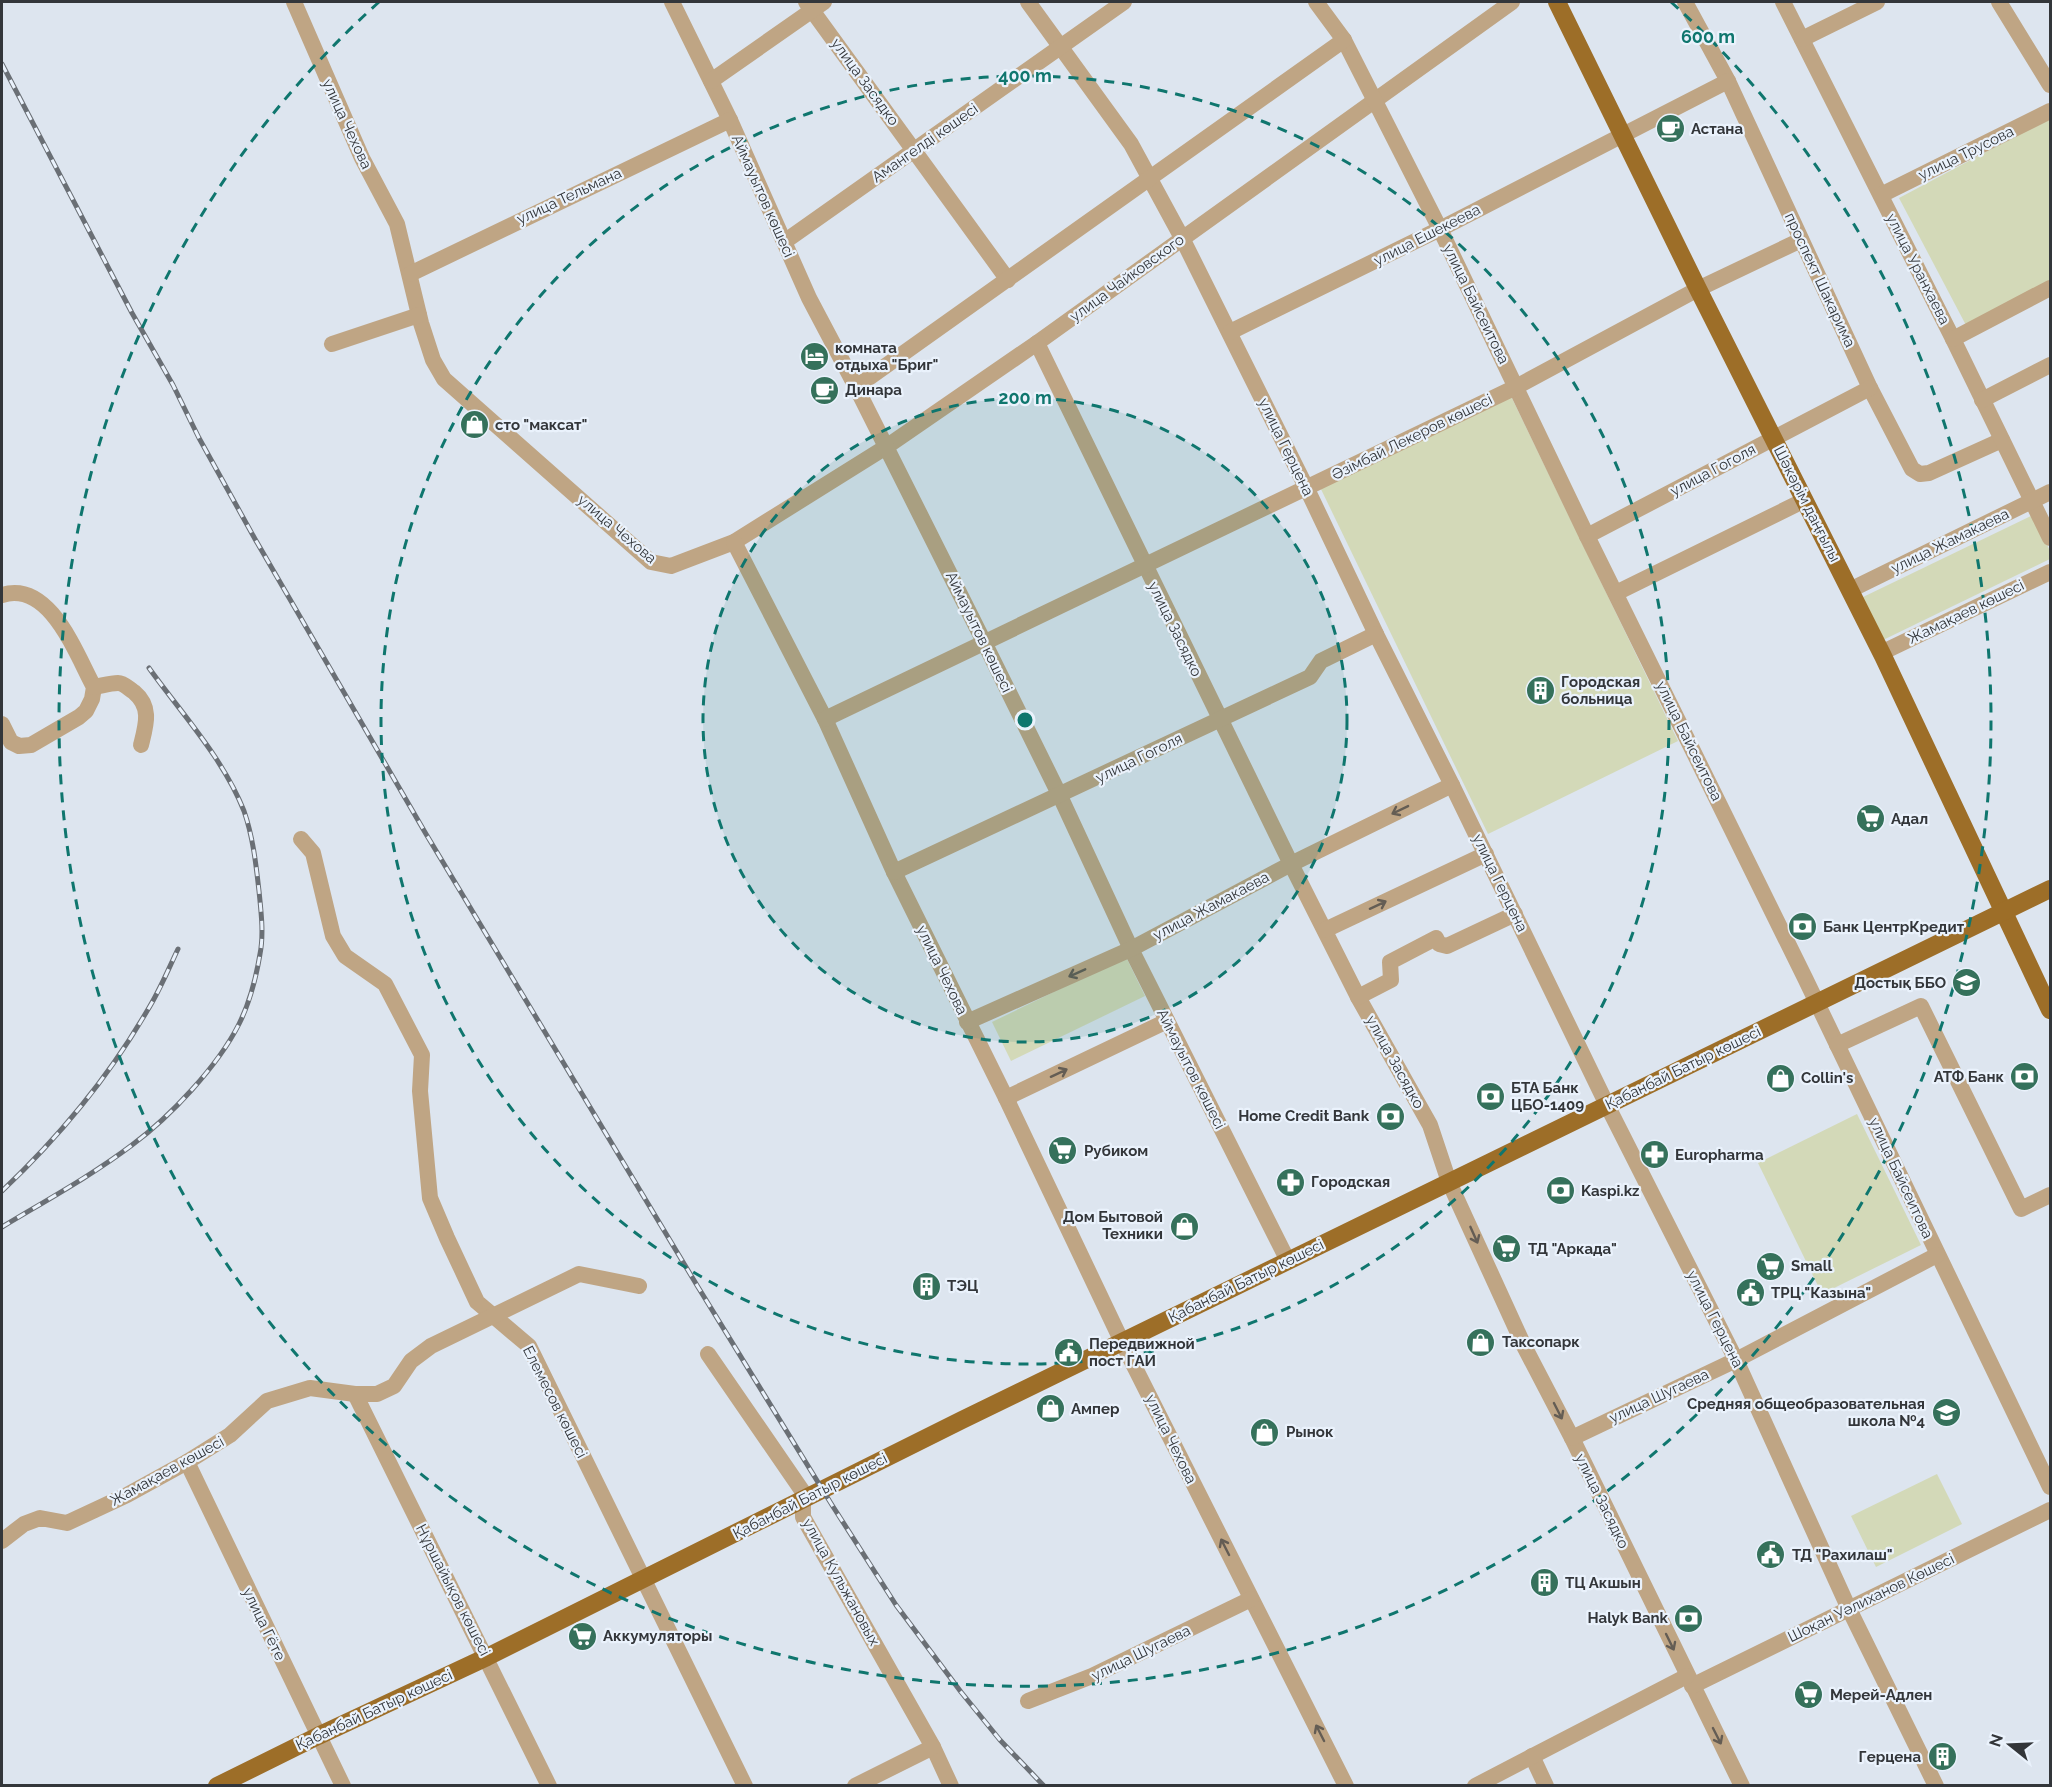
<svg xmlns="http://www.w3.org/2000/svg" width="2052" height="1787" font-family="Raleway,sans-serif">
  <rect width="100%" height="100%" fill="#dde5ef"/>
  <g fill="#d3d9b8">
    <polygon points="2048,119 2050,124 2050,286 1968,329 1899,198"/>
    <polygon points="1508,390 1678,741 1488,834 1318,483"/>
    <polygon points="2033,515 2050,551 2050,559 1881,641 1861,598"/>
    <polygon points="1126,957 1145,996 1011,1061 992,1022"/>
    <polygon points="1857,1114 1921,1245 1822,1294 1758,1163"/>
    <polygon points="1937,1474 1962,1524 1876,1567 1851,1516"/>
  </g>
  <g fill="none" stroke-linecap="round" stroke-linejoin="round">
    <g stroke="#bfa584" stroke-width="16">
      <polyline points="294,2 362,158 397,224 421,323 433,360 444,379 651,562 671,566 734,542 886,447 1037,343 1512,2"/>
      <polyline points="672,2 730,120 809,298 856,387 984,642 1060,796 1131,949 1288,1261"/>
      <polyline points="806,2 1008,280"/>
      <polyline points="1028,2 1131,144 1182,238 1307,489 1376,634 1452,785 1607,1105 1736,1360 1849,1609 1936,1786"/>
      <polyline points="1316,2 1344,40 1440,229 1587,536 1805,978 2050,1487"/>
      <polyline points="1685,2 1728,81 1870,388 1912,469 1920,474 1929,473 2002,440"/>
      <polyline points="1783,2 1953,339 2050,538"/>
      <polyline points="1999,2 2050,85"/>
      <polyline points="1802,39 1877,2"/>
      <polyline points="711,81 824,2"/>
      <polyline points="1881,195 2050,111"/>
      <polyline points="784,242 1124,2"/>
      <polyline points="410,274 730,120"/>
      <polyline points="1230,332 1440,229 1728,81"/>
      <polyline points="1953,339 2050,288"/>
      <polyline points="1037,343 1291,864 1358,997 1430,1125 1449,1182 1524,1346 1572,1438 1742,1786"/>
      <polyline points="332,344 419,315"/>
      <polyline points="856,387 1344,40"/>
      <polyline points="1982,400 2050,365"/>
      <polyline points="1587,536 1870,388"/>
      <polyline points="734,542 825,719 894,872 1006,1098 1122,1342 1346,1786"/>
      <polyline points="1850,590 2050,492"/>
      <polyline points="1616,593 1805,500"/>
      <path d="M2,595C50,580 76,654 94,687L92,699L86,711L79,717L31,745L19,746L11,742L2,724"/>
      <polyline points="1881,653 2050,572"/>
      <path d="M94,687C101,686 110,683 118,683C124,683 129,689 134,692C152,707 146,725 141,745"/>
      <polyline points="825,719 1516,387 1698,289 1801,240"/>
      <polyline points="301,839 313,853 333,936 345,956 385,984 422,1055 420,1091 430,1198 447,1238 477,1302 529,1346 745,1786"/>
      <polyline points="894,872 1310,677 1321,661 1376,634"/>
      <polyline points="1325,930 1486,854"/>
      <polyline points="1358,997 1391,980 1390,962 1436,938 1439,944 1447,946 1515,914"/>
      <polyline points="967,1022 1131,949 1291,864 1452,785"/>
      <polyline points="1837,1045 1921,1006 2021,1209 2050,1195"/>
      <polyline points="1006,1098 1167,1021"/>
      <polyline points="708,1354 803,1492 803,1517 933,1747 951,1786"/>
      <polyline points="355,1394 549,1786"/>
      <polyline points="1572,1438 1736,1360 1937,1255"/>
      <polyline points="187,1462 343,1786"/>
      <polyline points="2,1541 24,1524 40,1518 67,1523 127,1495 187,1462 230,1435 267,1401 310,1388 355,1394 377,1394 394,1386 411,1361 431,1346 579,1274 639,1286"/>
      <polyline points="1692,1686 2050,1510"/>
      <polyline points="1028,1701 1092,1676 1251,1599"/>
      <polyline points="1532,1756 1546,1786"/>
      <polyline points="855,1786 933,1747"/>
      <polyline points="1475,1786 1687,1676"/>
    </g>
    <g stroke="#9d6e28" stroke-width="18">
      <polyline points="1557,2 1698,289 1883,656 2050,1010"/>
      <polyline points="217,1786 318,1736 487,1657 962,1420 2050,889"/>
    </g>
    <defs>
      <g id="rail">
        <polyline points="2,64 132,313 173,385 199,438 255,539 426,834 698,1287 832,1505 896,1605 961,1692 1000,1740 1044,1786"/>
        <path d="M2,1191C58,1138 108,1078 147,1011C159,992 168,970 178,949"/>
        <path d="M2,1227C45,1201 91,1176 132,1145C170,1117 218,1066 239,1024C250,1002 256,978 260,954C264,934 261,911 259,891C256,864 253,837 244,811C223,758 182,714 149,668"/>
      </g>
    </defs>
    <use href="#rail" stroke="#6a6f75" stroke-width="5"/>
    <use href="#rail" stroke="#eaf2fc" stroke-width="3" stroke-dasharray="9" stroke-linecap="butt"/>
  </g>
  <defs><path id="oneway-shaft" d="M-6 0H5M1.5-3L5.5 0L1.5 3" fill="none" stroke-width="1.6" stroke-linecap="round" stroke-linejoin="round" transform="scale(1.5)"/></defs>
  <g stroke="#645d54">
    <use href="#oneway-shaft" transform="translate(1400 810) rotate(154)"/>
    <use href="#oneway-shaft" transform="translate(1378 905) rotate(-25)"/>
    <use href="#oneway-shaft" transform="translate(1077 973) rotate(156)"/>
    <use href="#oneway-shaft" transform="translate(1059 1073) rotate(-25)"/>
    <use href="#oneway-shaft" transform="translate(1474 1235) rotate(66)"/>
    <use href="#oneway-shaft" transform="translate(1558 1411) rotate(63)"/>
    <use href="#oneway-shaft" transform="translate(1225 1547) rotate(-117)"/>
    <use href="#oneway-shaft" transform="translate(1670 1642) rotate(64)"/>
    <use href="#oneway-shaft" transform="translate(1320 1733) rotate(-117)"/>
    <use href="#oneway-shaft" transform="translate(1717 1736) rotate(63)"/>
  </g>
  <circle cx="1025" cy="720" r="322" fill="#0f766e" fill-opacity=".12"/>
  <g fill="none" stroke="#0f766e" stroke-width="3" stroke-dasharray="10 8">
    <circle cx="1025" cy="720" r="322"/>
    <circle cx="1025" cy="720" r="644"/>
    <path d="M1671 2A966 966 0 1 1 379 2"/>
  </g>
  <defs>
    <symbol id="cafe-disc" viewBox="-11 -11 22 22"><circle r="9.5" fill="#35715b" stroke="#eaf2fc"/><path d="M-5.5-4.5H6V0H3Q3 3.5 0 3.5H-2.5Q-5.5 3.5-5.5 0ZM3-3.2v2h1.7v-2ZM-6 4.5H4V6H-6Z" fill="#fff"/></symbol>
    <symbol id="hotel-disc" viewBox="-11 -11 22 22"><circle r="9.5" fill="#35715b" stroke="#eaf2fc"/><path d="M-6-4.5h1.5V1H6V5H4.5V3h-9V5H-6ZM-4 0a1.8 1.8 0 1 1 3.6 0ZM.5 0V-2.5h3Q6-2.5 6 0Z" fill="#fff"/></symbol>
    <symbol id="shop-disc" viewBox="-11 -11 22 22"><circle r="9.5" fill="#35715b" stroke="#eaf2fc"/><path d="M-5-2.5h2.3a2.7 3.5 0 0 1 5.4 0H5L5.5 6h-11ZM-1.5-2.5h3a1.5 2.3 0 0 0-3 0Z" fill="#fff"/></symbol>
    <symbol id="building-disc" viewBox="-11 -11 22 22"><circle r="9.5" fill="#35715b" stroke="#eaf2fc"/><path d="M-4-6H4V6H1V3H-1V6H-4ZM-2.5-4.3h1.7v1.8h-1.7ZM.8-4.3h1.7v1.8H.8ZM-2.5-1h1.7V.8h-1.7ZM.8-1h1.7V.8H.8Z" fill="#fff"/></symbol>
    <symbol id="supermarket-disc" viewBox="-11 -11 22 22"><circle r="9.5" fill="#35715b" stroke="#eaf2fc"/><path d="M-6-5.5h2.5l.6 2H6L4.5 2H-2.5L-4.4-4H-6ZM-1.5 3.2a1.3 1.3 0 1 0 .1 0ZM3 3.2a1.3 1.3 0 1 0 .1 0Z" fill="#fff"/></symbol>
    <symbol id="bank-disc" viewBox="-11 -11 22 22"><circle r="9.5" fill="#35715b" stroke="#eaf2fc"/><path d="M-6-4H6V4H-6ZM0-2.3a2.3 2.3 0 1 0 0 4.6a2.3 2.3 0 1 0 0-4.6Z" fill="#fff"/></symbol>
    <symbol id="school-disc" viewBox="-11 -11 22 22"><circle r="9.5" fill="#35715b" stroke="#eaf2fc"/><path d="M0-5L7-2L0 1L-7-2ZM-4 1L0 2.5L4 1V4Q0 6-4 4Z" fill="#fff"/></symbol>
    <symbol id="pharmacy-disc" viewBox="-11 -11 22 22"><circle r="9.5" fill="#35715b" stroke="#eaf2fc"/><path d="M-2-6h4v4h4v4h-4v4h-4v-4h-4v-4h4Z" fill="#fff"/></symbol>
    <symbol id="civic-disc" viewBox="-11 -11 22 22"><circle r="9.5" fill="#35715b" stroke="#eaf2fc"/><path d="M-.6-6.5H3V-4.5H.6V-3L4-1V1h2V6H-6V1h2V-1L-.6-3ZM-1.2 2.5V6h2.4V2.5Z" fill="#fff"/></symbol>
  </defs>
  <g fill-rule="evenodd">
    <use href="#cafe-disc" x="1654" y="112" width="33" height="33"/>
    <use href="#hotel-disc" x="798" y="340" width="33" height="33"/>
    <use href="#cafe-disc" x="808" y="374" width="33" height="33"/>
    <use href="#shop-disc" x="458" y="408" width="33" height="33"/>
    <use href="#building-disc" x="1524" y="674" width="33" height="33"/>
    <use href="#supermarket-disc" x="1854" y="802" width="33" height="33"/>
    <use href="#bank-disc" x="1786" y="910" width="33" height="33"/>
    <use href="#school-disc" x="1950" y="966" width="33" height="33"/>
    <use href="#bank-disc" x="2008" y="1060" width="33" height="33"/>
    <use href="#shop-disc" x="1764" y="1062" width="33" height="33"/>
    <use href="#bank-disc" x="1474" y="1080" width="33" height="33"/>
    <use href="#bank-disc" x="1374" y="1100" width="33" height="33"/>
    <use href="#supermarket-disc" x="1046" y="1134" width="33" height="33"/>
    <use href="#pharmacy-disc" x="1638" y="1138" width="33" height="33"/>
    <use href="#pharmacy-disc" x="1274" y="1166" width="33" height="33"/>
    <use href="#bank-disc" x="1544" y="1174" width="33" height="33"/>
    <use href="#shop-disc" x="1168" y="1210" width="33" height="33"/>
    <use href="#supermarket-disc" x="1490" y="1232" width="33" height="33"/>
    <use href="#supermarket-disc" x="1754" y="1250" width="33" height="33"/>
    <use href="#building-disc" x="910" y="1270" width="33" height="33"/>
    <use href="#civic-disc" x="1734" y="1276" width="33" height="33"/>
    <use href="#shop-disc" x="1464" y="1326" width="33" height="33"/>
    <use href="#civic-disc" x="1052" y="1336" width="33" height="33"/>
    <use href="#shop-disc" x="1034" y="1392" width="33" height="33"/>
    <use href="#school-disc" x="1930" y="1396" width="33" height="33"/>
    <use href="#shop-disc" x="1248" y="1416" width="33" height="33"/>
    <use href="#civic-disc" x="1754" y="1538" width="33" height="33"/>
    <use href="#building-disc" x="1528" y="1566" width="33" height="33"/>
    <use href="#bank-disc" x="1672" y="1602" width="33" height="33"/>
    <use href="#supermarket-disc" x="566" y="1620" width="33" height="33"/>
    <use href="#supermarket-disc" x="1792" y="1678" width="33" height="33"/>
    <use href="#building-disc" x="1926" y="1740" width="33" height="33"/>
  </g>
  <g text-anchor="middle" stroke-width="4.5" stroke-linejoin="round" paint-order="stroke">
    <g font-size="15" fill="#33363a" stroke="#eaf2fc">
      <text transform="translate(865 82) rotate(54)" y="5">улица Засядко</text>
      <text transform="translate(347 124) rotate(65)" y="5">улица Чехова</text>
      <text transform="translate(925 143) rotate(-35)" y="5">Амангелді көшесі</text>
      <text transform="translate(1966 153) rotate(-26)" y="5">улица Трусова</text>
      <text transform="translate(569 196) rotate(-25)" y="5">улица Тельмана</text>
      <text transform="translate(763 196) rotate(66)" y="5">Аймауытов көшесі</text>
      <text transform="translate(1427 235) rotate(-27)" y="5">улица Ешекеева</text>
      <text transform="translate(1918 269) rotate(63)" y="5">улица Уранхаева</text>
      <text transform="translate(1127 278) rotate(-36)" y="5">улица Чайковского</text>
      <text transform="translate(1820 280) rotate(65)" y="5">проспект Шакарима</text>
      <text transform="translate(1476 304) rotate(64)" y="5">улица Байсеитова</text>
      <text transform="translate(1412 437) rotate(-26)" y="5">Әзімбай Лекеров көшесі</text>
      <text transform="translate(1286 447) rotate(64)" y="5">улица Герцена</text>
      <text transform="translate(1713 470) rotate(-28)" y="5">улица Гоголя</text>
      <text transform="translate(1807 504) rotate(63)" y="5">Шәкәрім даңғылы</text>
      <text transform="translate(617 529) rotate(40)" y="5">улица Чехова</text>
      <text transform="translate(1950 541) rotate(-26)" y="5">улица Жамакаева</text>
      <text transform="translate(1966 612) rotate(-26)" y="5">Жамақаев көшесі</text>
      <text transform="translate(1175 629) rotate(64)" y="5">улица Засядко</text>
      <text transform="translate(979 632) rotate(64)" y="5">Аймауытов көшесі</text>
      <text transform="translate(1689 741) rotate(64)" y="5">улица Байсеитова</text>
      <text transform="translate(1139 758) rotate(-26)" y="5">улица Гоголя</text>
      <text transform="translate(1500 883) rotate(64)" y="5">улица Герцена</text>
      <text transform="translate(1211 906) rotate(-28)" y="5">улица Жамакаева</text>
      <text transform="translate(942 970) rotate(64)" y="5">улица Чехова</text>
      <text transform="translate(1395 1062) rotate(61)" y="5">улица Засядко</text>
      <text transform="translate(1683 1068) rotate(-26)" y="5">Қабанбай Батыр көшесі</text>
      <text transform="translate(1191 1069) rotate(63)" y="5">Аймауытов көшесі</text>
      <text transform="translate(1901 1178) rotate(65)" y="5">улица Байсеитова</text>
      <text transform="translate(1246 1281) rotate(-26)" y="5">Қабанбай Батыр көшесі</text>
      <text transform="translate(1715 1319) rotate(63)" y="5">улица Герцена</text>
      <text transform="translate(1659 1396) rotate(-25)" y="5">улица Шугаева</text>
      <text transform="translate(555 1402) rotate(63)" y="5">Елемесов көшесі</text>
      <text transform="translate(1171 1439) rotate(64)" y="5">улица Чехова</text>
      <text transform="translate(167 1471) rotate(-29)" y="5">Жамақаев көшесі</text>
      <text transform="translate(810 1496) rotate(-27)" y="5">Қабанбай Батыр көшесі</text>
      <text transform="translate(1602 1501) rotate(64)" y="5">улица Засядко</text>
      <text transform="translate(841 1582) rotate(61)" y="5">улица Кульжановых</text>
      <text transform="translate(453 1590) rotate(63)" y="5">Нұршайықов көшесі</text>
      <text transform="translate(1871 1598) rotate(-26)" y="5">Шоқан Уәлиханов Көшесі</text>
      <text transform="translate(264 1624) rotate(64)" y="5">улица Гёте</text>
      <text transform="translate(1141 1653) rotate(-26)" y="5">улица Шугаева</text>
      <text transform="translate(374 1710) rotate(-25)" y="5">Қабанбай Батыр көшесі</text>
    </g>
    <g font-size="15" font-weight="bold" fill="#33363a" stroke="#eaf2fc" text-anchor="start">
      <text x="1691" y="134">Астана</text>
      <text x="835" y="353">комната<tspan x="835" dy="17">отдыха "Бриг"</tspan></text>
      <text x="845" y="395">Динара</text>
      <text x="495" y="430">сто "максат"</text>
      <text x="1561" y="687">Городская<tspan x="1561" dy="17">больница</tspan></text>
      <text x="1891" y="824">Адал</text>
      <text x="1823" y="932">Банк ЦентрКредит</text>
      <text x="1946" y="988" text-anchor="end">Достық ББО</text>
      <text x="2004" y="1082" text-anchor="end">АТФ Банк</text>
      <text x="1801" y="1083">Collin's</text>
      <text x="1511" y="1093">БТА Банк<tspan x="1511" dy="17">ЦБО-1409</tspan></text>
      <text x="1369" y="1121" text-anchor="end">Home Credit Bank</text>
      <text x="1084" y="1156">Рубиком</text>
      <text x="1675" y="1160">Europharma</text>
      <text x="1311" y="1187">Городская</text>
      <text x="1581" y="1196">Kaspi.kz</text>
      <text x="1163" y="1222" text-anchor="end">Дом Бытовой<tspan x="1163" dy="17">Техники</tspan></text>
      <text x="1528" y="1254">ТД "Аркада"</text>
      <text x="1791" y="1271">Small</text>
      <text x="947" y="1291">ТЭЦ</text>
      <text x="1771" y="1298">ТРЦ "Казына"</text>
      <text x="1502" y="1347">Таксопарк</text>
      <text x="1089" y="1349">Передвижной<tspan x="1089" dy="17">пост ГАИ</tspan></text>
      <text x="1925" y="1409" text-anchor="end">Средняя общеобразовательная<tspan x="1925" dy="17">школа №4</tspan></text>
      <text x="1071" y="1414">Ампер</text>
      <text x="1286" y="1437">Рынок</text>
      <text x="1792" y="1560">ТД "Рахилаш"</text>
      <text x="1565" y="1588">ТЦ Акшын</text>
      <text x="1668" y="1623" text-anchor="end">Halyk Bank</text>
      <text x="603" y="1641">Аккумуляторы</text>
      <text x="1830" y="1700">Мерей-Адлен</text>
      <text x="1921" y="1762" text-anchor="end">Герцена</text>
    </g>
  </g>
  <circle cx="1025" cy="720" r="9" fill="#0f766e" stroke="#eaf2fc" stroke-width="3"/>
  <g font-size="18" text-anchor="middle" font-weight="bold" fill="#0f766e" stroke="#eaf2fc" stroke-width="4.5" stroke-linejoin="round" paint-order="stroke">
    <text x="1708" y="43">600 m</text>
    <text x="1025" y="82">400 m</text>
    <text x="1025" y="404">200 m</text>
  </g>
  <rect width="2052" height="1787" fill="none" stroke="#33363a" stroke-width="6"/>
  <g transform="translate(2010 1745) rotate(288)" stroke="#eaf2fc" stroke-width="4.5" paint-order="stroke">
  <path d="M0-4.5L10 22L0 15L-10 22Z" fill="#33363a"/>
  <text y="-9" font-size="16" font-weight="bold" text-anchor="middle" fill="#33363a">N</text>
  </g>
</svg>
